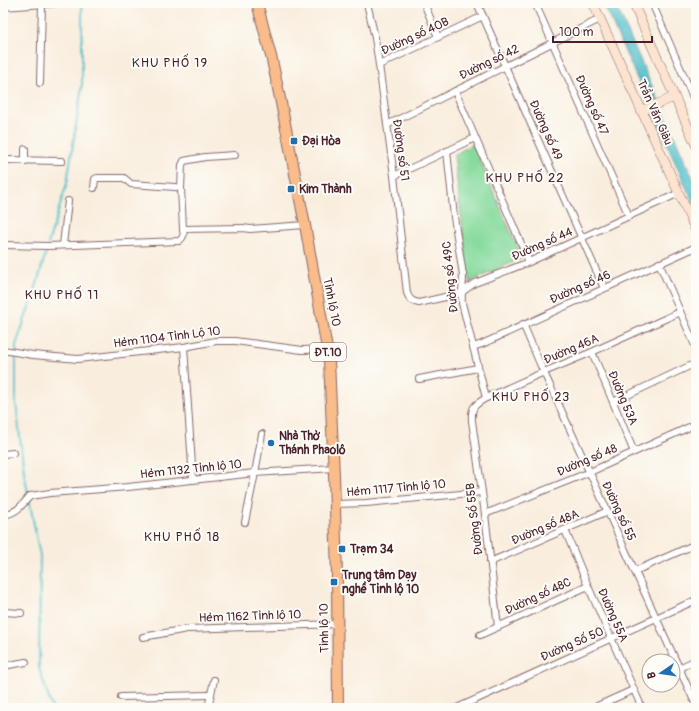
<svg xmlns="http://www.w3.org/2000/svg" width="699" height="711" font-family="Pangolin,sans-serif">
  <rect width="100%" height="100%" fill="#fdfcf7"/>
  <filter id="ink" filterUnits="userSpaceOnUse"><feTurbulence type="fractalNoise" baseFrequency=".025" numOctaves="2"/><feDisplacementMap in="SourceGraphic" scale="8" xChannelSelector="R" yChannelSelector="G"/><feConvolveMatrix kernelMatrix="1 2 1 2 8 2 1 2 1" color-interpolation-filters="sRGB"/></filter>
  <filter id="wash" filterUnits="userSpaceOnUse"><feTurbulence type="fractalNoise" baseFrequency=".012" numOctaves="4" result="noise"/><feDisplacementMap in="SourceGraphic" scale="16" xChannelSelector="R" yChannelSelector="G"/><feGaussianBlur stdDeviation="0.9" result="paint"/><feColorMatrix in="noise" values="0 0 0 0 0 0 0 0 0 0 0 0 0 0 0 0 0 1.4 0 .05"/><feComposite in="paint" operator="in"/></filter>
  <g filter="url(#wash)">
    <rect width="100%" height="100%" fill="#f9eede"/>
    <polygon fill="#86da9d" stroke="#687c64" points="473,144 522,258 469,282 454,155"/>
    <polygon fill="#54c1cc" stroke="#4f707c" points="603,3 615,3 696,185 696,209"/>
    <g fill="none" stroke-linecap="round" stroke-linejoin="round">
      <g stroke="#54c1cc" stroke-width="2">
        <polyline points="48,244 67,183 82,86 82,3"/>
        <polyline points="47,248 37,284 16,345 16,403 24,472 40,556 39,668 52,708"/>
      </g>
    </g>
  </g>
  <g filter="url(#ink)">
    <g fill="none" stroke-linecap="round" stroke-linejoin="round">
      <defs>
        <g id="minor">
          <path d="M367,3L375,38L379,65L394,176L407,293C409,299 412,302 419,303L458,294C464,292 469,286 475,283L529,262L679,193"/>
          <polyline points="424,3 438,37"/>
          <polyline points="477,3 604,288"/>
          <polyline points="535,3 629,216"/>
          <polyline points="652,3 696,104"/>
          <polyline points="3,7 58,3"/>
          <polyline points="379,65 483,16"/>
          <polyline points="40,83 42,4"/>
          <polyline points="455,91 529,262"/>
          <polyline points="387,125 600,19"/>
          <polyline points="25,149 25,161"/>
          <path d="M447,151L454,217L463,275C463,285 461,294 462,303L486,398"/>
          <polyline points="3,160 62,161"/>
          <polyline points="394,176 475,138"/>
          <polyline points="94,188 95,179 97,178 124,178 131,184 175,187 181,188"/>
          <polyline points="183,229 181,188 182,165 184,161 205,157 235,155"/>
          <path d="M3,245L48,246L179,241C184,237 184,235 183,229L243,228L250,229L305,225"/>
          <polyline points="63,245 68,201"/>
          <polyline points="659,263 696,348"/>
          <polyline points="523,324 541,366 696,705"/>
          <polyline points="184,347 193,480"/>
          <polyline points="473,347 482,344 696,247"/>
          <polyline points="3,350 33,355 78,359 184,347 216,341 235,341 302,350 328,349"/>
          <polyline points="592,352 634,452"/>
          <polyline points="419,379 478,368"/>
          <polyline points="613,402 696,363"/>
          <polyline points="3,454 13,453"/>
          <polyline points="335,504 366,503 482,492"/>
          <polyline points="485,514 590,472 696,424"/>
          <path d="M3,515C17,513 21,506 30,496L50,493L128,487L255,473L334,468"/>
          <polyline points="245,522 255,473 262,434"/>
          <polyline points="565,530 588,586 642,708"/>
          <polyline points="490,562 608,511"/>
          <polyline points="635,571 696,544"/>
          <polyline points="3,612 21,613"/>
          <path d="M498,627L485,514L472,421C471,407 474,405 486,398L544,372L592,352L680,312"/>
          <polyline points="480,635 588,586"/>
          <polyline points="143,637 187,629 337,624"/>
          <polyline points="3,666 26,662"/>
          <polyline points="679,668 696,660"/>
          <polyline points="121,697 210,695"/>
          <polyline points="17,707 17,708"/>
          <polyline points="208,708 214,680"/>
          <polyline points="457,708 696,600"/>
          <polyline points="593,708 633,690"/>
        </g>
        <g id="secondary">
          <polyline points="593,3 696,231"/>
          <polyline points="633,3 696,145"/>
          <polyline points="641,111 674,97"/>
        </g>
        <polyline id="primary" points="257,3 272,60 281,103 305,225 329,360 334,475 337,575 338,708"/>
      </defs>
      <use href="#minor" stroke="#87676a" stroke-width="8"/>
      <use href="#secondary" stroke="#87676a" stroke-width="10"/>
      <use href="#primary" stroke="#87676a" stroke-width="12"/>
      <use href="#minor" stroke="#fff" stroke-width="6"/>
      <use href="#secondary" stroke="#fde4d0" stroke-width="9"/>
      <use href="#primary" stroke="#f9bc8a" stroke-width="10"/>
    </g>
  </g>
  <g fill="#1f6fb2" stroke="#fdfcf7" stroke-width="1.5">
    <rect x="290" y="137" width="8" height="8" rx="2"/>
    <rect x="287" y="185" width="8" height="8" rx="2"/>
    <circle cx="271" cy="443" r="4"/>
    <rect x="338" y="545" width="8" height="8" rx="2"/>
    <rect x="330" y="578" width="8" height="8" rx="2"/>
  </g>
  <g text-anchor="middle" stroke-width="4" stroke-linejoin="round" paint-order="stroke">
    <rect fill="#fdfcf7" stroke="#806168" stroke-width="1" x="310" y="343" width="36" height="18" rx="3"/>
    <g font-size="11" font-weight="bold" fill="#4a1f2b">
      <text x="328" y="356">ĐT.10</text>
    </g>
    <g font-size="12" fill="#4a1f2b" stroke="#fdfcf7">
      <text transform="translate(415 36) rotate(-25)" y="4">Đường số 40B</text>
      <text transform="translate(489 62) rotate(-26)" y="4">Đường số 42</text>
      <text transform="translate(592 105) rotate(66)" y="4">Đường số 47</text>
      <text transform="translate(655 112) rotate(66)" y="4">Trần Văn Giàu</text>
      <text transform="translate(546 130) rotate(66)" y="4">Đường số 49</text>
      <text transform="translate(401 150) rotate(82)" y="4">Đường số 51</text>
      <text transform="translate(542 244) rotate(-24)" y="4">Đường số 44</text>
      <text transform="translate(450 277) rotate(-96)" y="4">Đường số 49C</text>
      <text transform="translate(580 287) rotate(-24)" y="4">Đường số 46</text>
      <text transform="translate(332 302) rotate(79)" y="4">Tỉnh lộ 10</text>
      <text transform="translate(167 337) rotate(-7)" y="4">Hẻm 1104 Tỉnh Lộ 10</text>
      <text transform="translate(571 349) rotate(-23)" y="4">Đường 46A</text>
      <text transform="translate(623 398) rotate(67)" y="4">Đường 53A</text>
      <text transform="translate(587 460) rotate(-23)" y="4">Đường số 48</text>
      <text transform="translate(191 469) rotate(-6)" y="4">Hẻm 1132 Tỉnh lộ 10</text>
      <text transform="translate(396 488) rotate(-5)" y="4">Hẻm 1117 Tỉnh lộ 10</text>
      <text transform="translate(619 511) rotate(65)" y="4">Đường số 55</text>
      <text transform="translate(474 519) rotate(-97)" y="4">Đường Số 55B</text>
      <text transform="translate(545 527) rotate(-23)" y="4">Đường số 48A</text>
      <text transform="translate(538 596) rotate(-25)" y="4">Đường số 48C</text>
      <text transform="translate(613 615) rotate(66)" y="4">Đường 55A</text>
      <text transform="translate(250 616) rotate(-2)" y="4">Hẻm 1162 Tỉnh lộ 10</text>
      <text transform="translate(324 628) rotate(-91)" y="4">Tỉnh lộ 10</text>
      <text transform="translate(572 644) rotate(-24)" y="4">Đường Số 50</text>
    </g>
    <g font-size="12" font-weight="bold" fill="#4a1f2b" stroke="#fdfcf7" text-anchor="start">
      <text x="302" y="145">Đại Hòa</text>
      <text x="299" y="193">Kim Thành</text>
      <text x="279" y="440">Nhà Thờ<tspan x="279" dy="14">Thánh Phaolô</tspan></text>
      <text x="350" y="553">Trạm 34</text>
      <text x="342" y="579">Trung tâm Dạy<tspan x="342" dy="14">nghề Tỉnh lộ 10</tspan></text>
    </g>
    <g font-size="13" letter-spacing="1" fill="#4a1f2b" stroke="#fdfcf7">
      <text x="170" y="67">KHU PHỐ 19</text>
      <text x="525" y="182">KHU PHỐ 22</text>
      <text x="62" y="299">KHU PHỐ 11</text>
      <text x="531" y="401">KHU PHỐ 23</text>
      <text x="182" y="541">KHU PHỐ 18</text>
    </g>
  </g>
  <rect width="699" height="711" fill="none" stroke="#fdfcf7" stroke-width="16"/>
  <g transform="translate(661 673) rotate(257)"><circle r="19" fill="#fdfcf7" stroke="#b5a4a5"/>
  <path d="M0-3L7 15L0 10L-7 15Z" fill="#1f6fb2"/>
  <text y="-6" font-size="11" font-weight="bold" text-anchor="middle" fill="#4a1f2b">B</text>
  </g>
  <path d="M553 36v6h99v-6" fill="none" stroke="#4a1f2b" stroke-width="2"/>
  <text x="559" y="36" font-size="12" fill="#4a1f2b" stroke="#fdfcf7" stroke-width="3" paint-order="stroke">100 m</text>
</svg>
